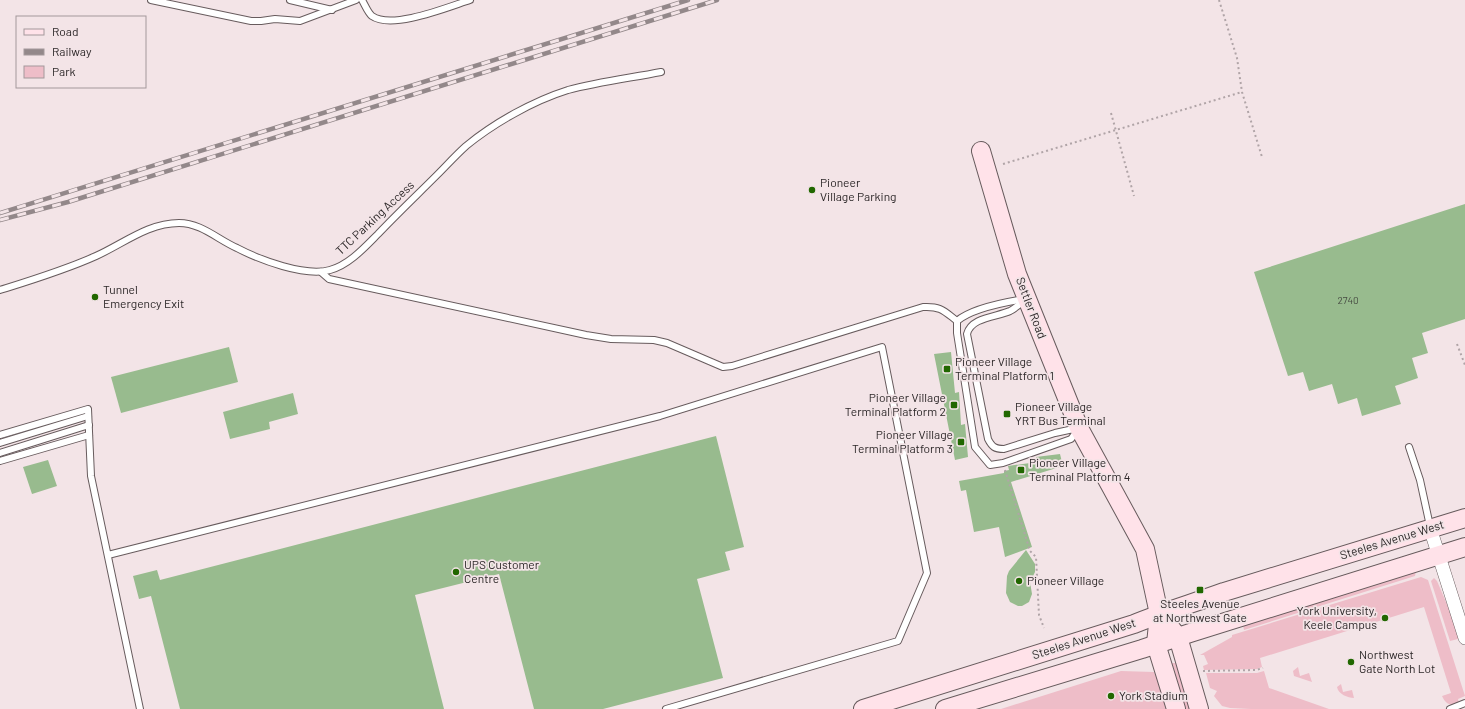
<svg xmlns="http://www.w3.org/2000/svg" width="1465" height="709" font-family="Barlow,sans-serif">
  <rect width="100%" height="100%" fill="#f3e4e7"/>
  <g fill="#eebdc8">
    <polygon points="1416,571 1415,576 1244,630 1243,625"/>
    <path d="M1421,577L1428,580L1465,696L1458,699L1459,703C1451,706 1446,705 1442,696L1451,693L1424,607L1260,658L1262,667L1257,669L1204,670L1203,666L1208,664L1204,655H1200L1232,637V635Z"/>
    <polygon points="1434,578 1437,581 1452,616 1458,637 1458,639 1450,641 1431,581"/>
    <polygon points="1172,663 1176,663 1178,665 1192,709 1183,709 1170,666"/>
    <polygon points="1298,667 1300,676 1309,673 1312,682 1294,676 1293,671"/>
    <polygon points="1121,671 1154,672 1156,676 1166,709 1001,709"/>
    <polygon points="1264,671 1269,688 1329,709 1251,709 1230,708 1222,706 1214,696 1217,691 1210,688 1206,673 1257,673"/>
    <path d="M1341,684L1343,692L1352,690L1354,698C1348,698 1338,694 1337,687Z"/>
  </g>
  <g fill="#98bb8e">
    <polygon points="1465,204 1465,319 1422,333 1428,353 1412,358 1418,378 1395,386 1401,404 1362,416 1357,398 1338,404 1332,384 1309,391 1303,372 1288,376 1254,272"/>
    <polygon points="229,347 238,382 121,413 111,377"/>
    <polygon points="951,352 955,393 959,392 961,425 965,424 968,457 955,460 934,354"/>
    <polygon points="293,393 298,414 269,422 270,429 230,439 223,412"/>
    <polygon points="716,436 744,547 725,552 730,570 697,579 723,678 603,709 534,709 499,574 415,595 444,709 180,709 151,596 139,599 133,576 157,570 160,580"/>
    <polygon points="1060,454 1063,466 1011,482 1032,547 1005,557 999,527 974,532 966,490 961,491 959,481 1004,473 1004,471 1009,470 1008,466 1037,462 1036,457"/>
    <polygon points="48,460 57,486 32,494 23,467"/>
    <polygon points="1026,550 1035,564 1035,572 1030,582 1032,594 1029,602 1022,606 1018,606 1010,602 1006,593 1007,576 1009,571"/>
  </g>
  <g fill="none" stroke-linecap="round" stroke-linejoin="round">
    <defs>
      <g id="lane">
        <polyline points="151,0 251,21 261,21 275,19 300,21 356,0"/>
        <polyline points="290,0 332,10"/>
        <path d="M362,0C365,5 368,13 372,16C392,30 448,7 470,0"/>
        <path d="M321,272L329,279L586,335L611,339L654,340L667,343L723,367L732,366L923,307C941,306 944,311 957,321"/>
        <path d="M0,290C32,280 65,270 96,256C123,244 148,223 179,223C201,223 217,239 237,248C260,260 305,277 330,270C349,265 365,247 378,234C397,214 417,195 437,175C446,166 456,155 466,146C494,123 533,101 568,90C598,82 630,78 661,72"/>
        <path d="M1025,299C1006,302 971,309 957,321V333L975,447L990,465L1003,463L1071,439L1077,431"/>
        <path d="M1026,299C1021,303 1016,308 1010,311C997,317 971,317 967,334L988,439C992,447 995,449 1004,449L1055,433L1078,428"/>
        <polyline points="0,435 88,409 91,476 140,709"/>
        <polyline points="0,443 88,416"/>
        <polyline points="1409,447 1420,480 1430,526"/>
        <polyline points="0,453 89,425"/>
        <polyline points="0,461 89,435"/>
        <polyline points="108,555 660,416 882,347 927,573 898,641 666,709"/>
        <polyline points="1450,709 1465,703"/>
      </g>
      <polyline id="street" points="1430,528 1465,638"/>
      <g id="secondary">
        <polyline points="981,151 1017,274 1079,428 1145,549 1159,614 1156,644 1176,709"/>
        <polyline points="1170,627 1178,637 1199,709"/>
        <path d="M863,709L1134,624C1163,612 1194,603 1224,592L1465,518"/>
        <polyline points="945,709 1142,649 1190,633 1465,547"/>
      </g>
    </defs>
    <use href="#lane" stroke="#675b5d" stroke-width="8"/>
    <use href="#street" stroke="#675b5d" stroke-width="14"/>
    <use href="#secondary" stroke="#675b5d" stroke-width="20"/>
    <g stroke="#b0a4a7" stroke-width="2" stroke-dasharray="2 3" stroke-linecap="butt">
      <polyline points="1219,0 1237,58 1242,92 1262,157"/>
      <polyline points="1111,113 1134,196"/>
      <polyline points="1003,164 1242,92"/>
      <polyline points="1457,344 1465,365"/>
      <polyline points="1005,470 1030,551 1036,557 1039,615 1044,628"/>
      <polyline points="1203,671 1256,670 1263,668"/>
    </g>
    <use href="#lane" stroke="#fff" stroke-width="6"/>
    <use href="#street" stroke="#fff" stroke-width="13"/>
    <use href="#secondary" stroke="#ffe2e9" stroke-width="18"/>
    <defs>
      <g id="rail">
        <polyline points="0,213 688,0"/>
        <polyline points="0,220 68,202 717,0"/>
      </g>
    </defs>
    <use href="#rail" stroke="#93888a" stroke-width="4.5"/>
    <use href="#rail" stroke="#f3e4e7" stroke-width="3" stroke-dasharray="9" stroke-linecap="butt"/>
  </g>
  <g fill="#216700" stroke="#f3e4e7" stroke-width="1.5">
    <circle cx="812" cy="190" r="4"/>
    <circle cx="95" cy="297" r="4"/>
    <rect x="943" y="365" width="8" height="8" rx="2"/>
    <rect x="950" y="401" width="8" height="8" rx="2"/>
    <rect x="1003" y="410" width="8" height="8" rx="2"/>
    <rect x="957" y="438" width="8" height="8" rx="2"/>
    <rect x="1017" y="466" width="8" height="8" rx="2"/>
    <circle cx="456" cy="572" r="4"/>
    <circle cx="1019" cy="581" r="4"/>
    <rect x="1196" y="586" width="8" height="8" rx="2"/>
    <circle cx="1385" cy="618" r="4"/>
    <circle cx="1351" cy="662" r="4"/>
    <circle cx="1111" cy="696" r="4"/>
  </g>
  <g text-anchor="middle" stroke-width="3.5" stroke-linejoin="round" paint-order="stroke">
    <g font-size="10" fill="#474c42">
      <text x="1348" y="304">2740</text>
    </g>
    <g font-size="12" fill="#2c2728" stroke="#f3e4e7" text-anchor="start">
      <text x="820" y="187">Pioneer<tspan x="820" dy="14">Village Parking</tspan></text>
      <text x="103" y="294">Tunnel<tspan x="103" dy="14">Emergency Exit</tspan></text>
      <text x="955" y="366">Pioneer Village<tspan x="955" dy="14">Terminal Platform 1</tspan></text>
      <text x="946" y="402" text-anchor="end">Pioneer Village<tspan x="946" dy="14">Terminal Platform 2</tspan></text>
      <text x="1015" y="411">Pioneer Village<tspan x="1015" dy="14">YRT Bus Terminal</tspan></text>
      <text x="953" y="439" text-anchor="end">Pioneer Village<tspan x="953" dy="14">Terminal Platform 3</tspan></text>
      <text x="1029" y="467">Pioneer Village<tspan x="1029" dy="14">Terminal Platform 4</tspan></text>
      <text x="464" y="569">UPS Customer<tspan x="464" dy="14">Centre</tspan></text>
      <text x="1027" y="585">Pioneer Village</text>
      <text x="1200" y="608" text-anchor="middle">Steeles Avenue<tspan x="1200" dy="14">at Northwest Gate</tspan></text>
      <text x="1377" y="615" text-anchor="end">York University,<tspan x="1377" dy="14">Keele Campus</tspan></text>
      <text x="1359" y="659">Northwest<tspan x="1359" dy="14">Gate North Lot</tspan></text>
      <text x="1119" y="700">York Stadium</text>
    </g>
    <g font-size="12" fill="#2c2728" stroke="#f3e4e7">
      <text transform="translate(375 218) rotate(-43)" y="4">TTC Parking Access</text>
      <text transform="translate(1031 308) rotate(69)" y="4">Settler Road</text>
      <text transform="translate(1392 540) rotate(-17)" y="4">Steeles Avenue West</text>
      <text transform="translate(1084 639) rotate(-18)" y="4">Steeles Avenue West</text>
    </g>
  </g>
  <rect x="16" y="16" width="130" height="72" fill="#f3e4e7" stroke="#a3989b"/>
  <rect x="24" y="29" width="20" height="6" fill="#ffe2e9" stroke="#a3989b"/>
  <text x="52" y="36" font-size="12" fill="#2c2728">Road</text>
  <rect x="24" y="49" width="20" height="6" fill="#93888a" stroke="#a3989b"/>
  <text x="52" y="56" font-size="12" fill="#2c2728">Railway</text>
  <rect x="24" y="66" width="20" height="12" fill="#eebdc8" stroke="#a3989b"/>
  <text x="52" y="76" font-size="12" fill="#2c2728">Park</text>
</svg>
